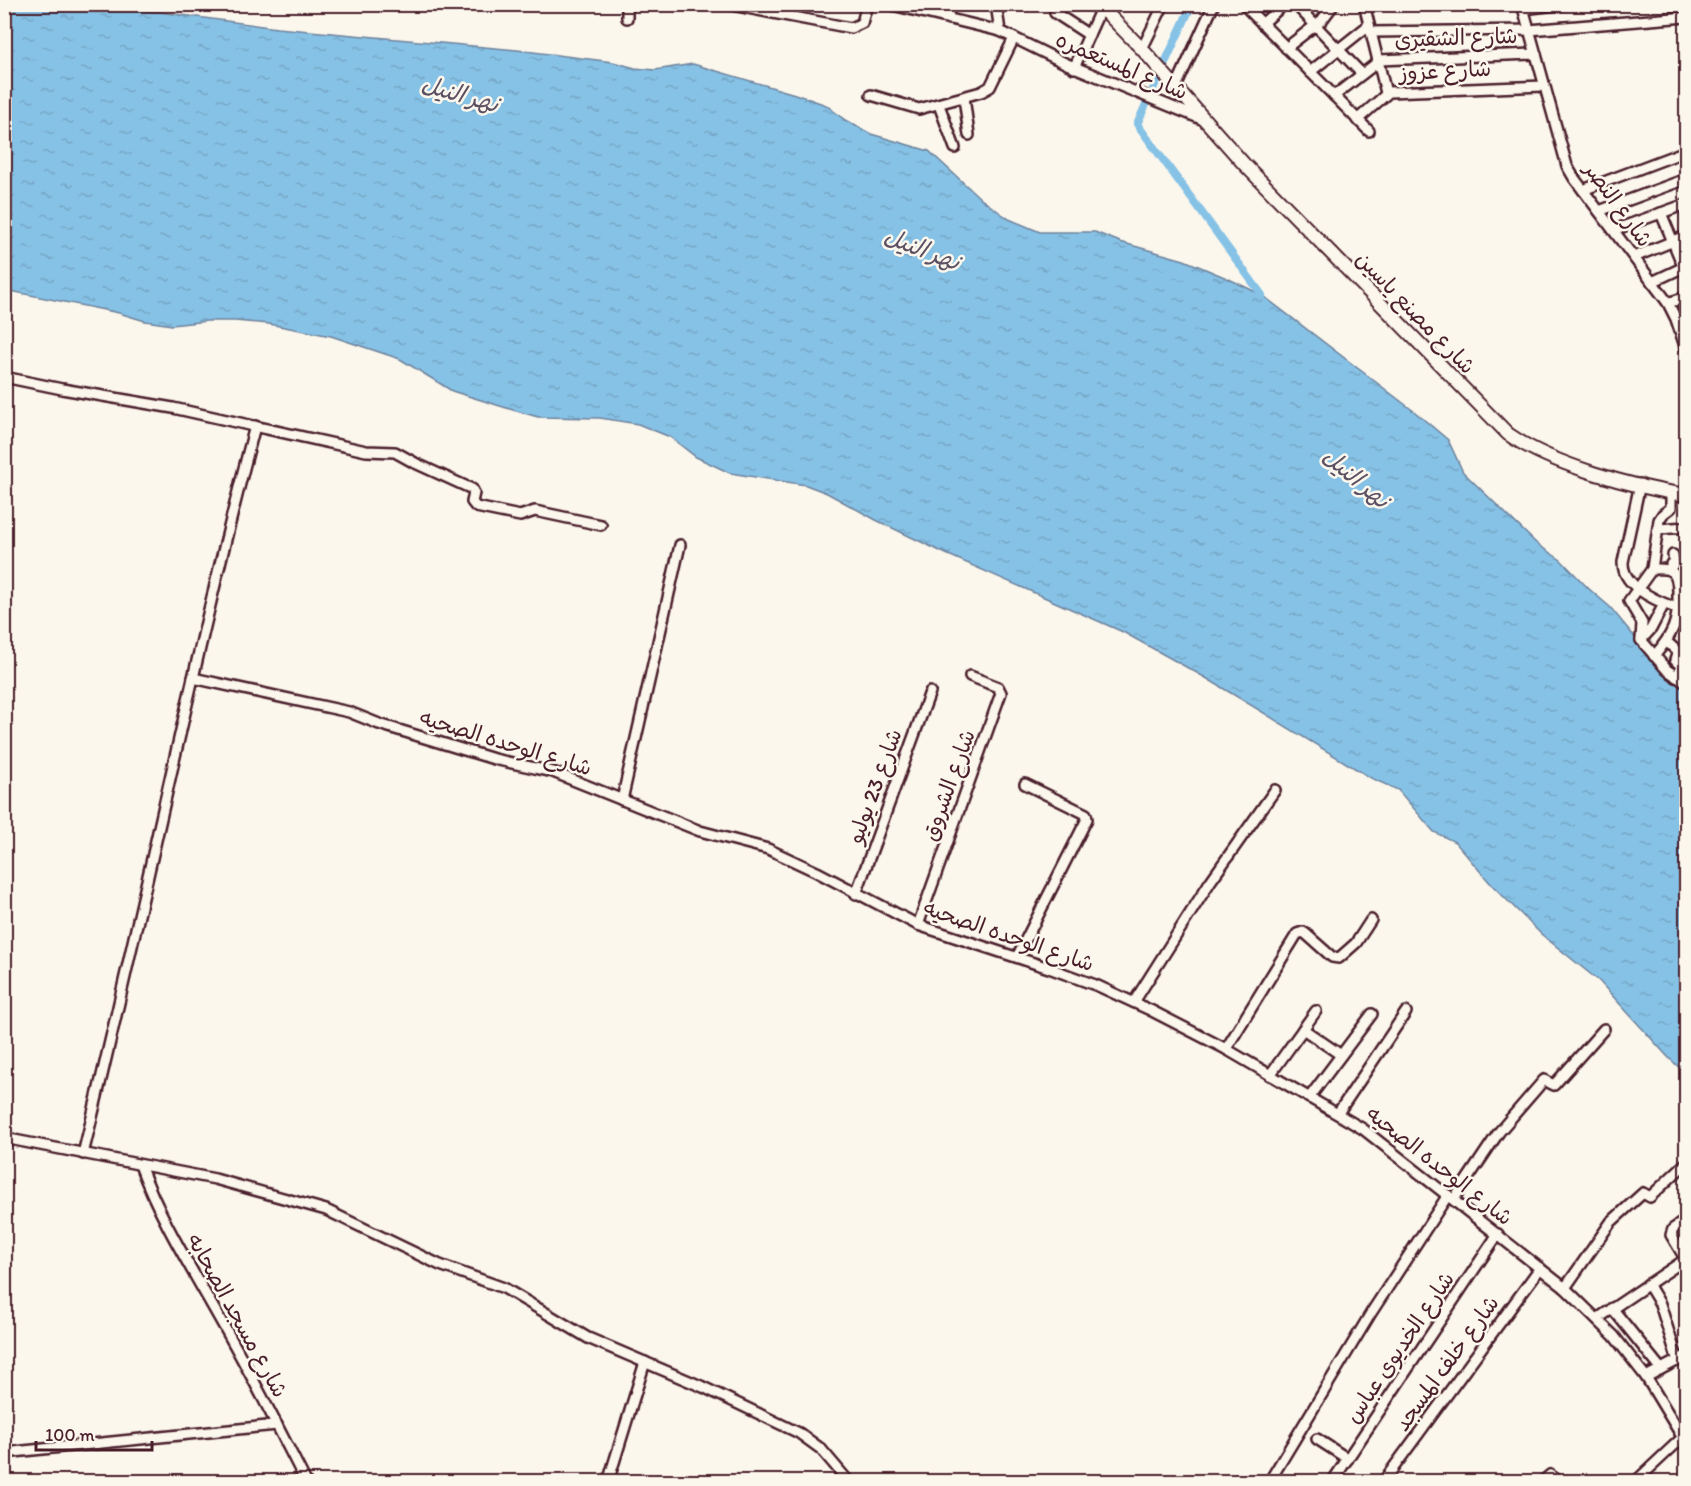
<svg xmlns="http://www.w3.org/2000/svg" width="1691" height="1486" font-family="Itim,'Playpen Sans Arabic',sans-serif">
  <defs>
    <pattern id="water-ripples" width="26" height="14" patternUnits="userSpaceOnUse" patternTransform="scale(1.5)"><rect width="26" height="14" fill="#86c2e6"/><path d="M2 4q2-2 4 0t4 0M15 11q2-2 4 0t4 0" fill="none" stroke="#75a6c5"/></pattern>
  </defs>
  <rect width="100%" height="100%" fill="#fbf7ec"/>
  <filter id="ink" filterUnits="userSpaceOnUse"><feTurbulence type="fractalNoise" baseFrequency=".0167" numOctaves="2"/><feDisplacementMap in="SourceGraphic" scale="12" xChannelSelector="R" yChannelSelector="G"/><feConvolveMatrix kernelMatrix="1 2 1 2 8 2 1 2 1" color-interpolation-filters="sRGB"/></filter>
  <g filter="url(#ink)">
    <polygon fill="url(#water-ripples)" stroke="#6e819b" stroke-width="1.5" points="4,5 77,5 160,12 277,28 517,50 613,62 635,68 655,70 693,64 795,94 826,105 845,120 871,134 929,151 981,199 1009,219 1040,232 1095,232 1120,242 1184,260 1229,279 1262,295 1415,412 1448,440 1463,472 1537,544 1561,560 1588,588 1610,607 1658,665 1677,682 1686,686 1686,1074 1668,1057 1599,981 1541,934 1491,884 1455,842 1434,832 1398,790 1371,778 1206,678 1123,632 944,553 876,520 827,493 806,485 730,473 696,457 670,437 638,424 600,418 538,417 513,410 452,391 400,359 331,336 269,324 235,321 207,321 172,325 145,321 119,313 5,290"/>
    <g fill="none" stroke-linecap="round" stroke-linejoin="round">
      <polyline stroke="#86c2e6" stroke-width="8" points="1192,4 1137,124 1262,295"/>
      <defs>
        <g id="street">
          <polyline points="627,4 627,18"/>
          <polyline points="726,4 851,28 862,23 867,4"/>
          <polyline points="888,4 1000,31 1067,64 1204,120"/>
          <polyline points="947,4 949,19"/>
          <polyline points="996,4 1000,31"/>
          <polyline points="1243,4 1369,131"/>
          <polyline points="1295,4 1362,74"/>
          <polyline points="1364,4 1386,93"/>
          <polyline points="1522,4 1567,166 1574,178 1668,303 1676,319 1686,349"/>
          <polyline points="1523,9 1565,4"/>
          <polyline points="1055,13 1089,35"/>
          <polyline points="1262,24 1284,4"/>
          <polyline points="1371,32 1529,30 1686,17"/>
          <polyline points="1286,48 1322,20 1334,4"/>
          <polyline points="1142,49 1164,4"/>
          <polyline points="1378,60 1536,54"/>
          <polyline points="1074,68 1101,8"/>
          <polyline points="1310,72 1369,25"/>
          <polyline points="1176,87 1214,4"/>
          <polyline points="871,95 919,109 981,92 990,87 1014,38"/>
          <polyline points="1334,96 1378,62"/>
          <polyline points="964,97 969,135"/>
          <polyline points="939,105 955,148"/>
          <polyline points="1357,120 1389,92 1544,86"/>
          <polyline points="1583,190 1686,151"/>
          <polyline points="1599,211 1686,179"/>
          <polyline points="1661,213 1686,273"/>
          <polyline points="1614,230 1686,204"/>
          <polyline points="1634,257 1686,236"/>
          <polyline points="1652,282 1686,266"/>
          <polyline points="1668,303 1686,297"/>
          <polyline points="4,377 62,389 173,408 366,451 395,452 415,463 472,489 474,493 472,502 476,507 520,516 535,511 601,525"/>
          <path d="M1640,484L1623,562C1622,589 1665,605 1686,611"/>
          <polyline points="1671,493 1671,508 1663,514 1659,520 1652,569 1629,601 1642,623 1641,640 1667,670 1686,683"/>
          <polyline points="1659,529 1686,527"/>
          <path d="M1652,569C1657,569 1666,568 1671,571C1677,575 1678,586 1678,592C1679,621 1673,635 1654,656"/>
          <polyline points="1671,571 1671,564 1674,564 1673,555"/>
          <polyline points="1641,640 1651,629 1664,604"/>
          <polyline points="1667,642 1678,652 1675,660 1682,667 1676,677"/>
          <polyline points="193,678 349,712 379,724 494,759 553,772 700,831 768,849 817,872 918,925 1049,968 1098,986 1150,1010 1226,1049 1363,1129 1565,1288 1614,1336 1646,1377 1686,1443"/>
          <polyline points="622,800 680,545"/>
          <polyline points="856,894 930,692"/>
          <polyline points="918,925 1001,693 998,687 970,676"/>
          <polyline points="1017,957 1087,819 1086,814 1025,784"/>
          <polyline points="1134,1002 1210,882 1275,790"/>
          <polyline points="1303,1029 1341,1055"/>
          <polyline points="1226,1049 1297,934 1303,932 1306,934 1332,957 1339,958 1356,943 1371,920"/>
          <polyline points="1270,1075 1316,1011"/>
          <polyline points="1309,1098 1372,1014"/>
          <polyline points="1338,1113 1406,1012"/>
          <polyline points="4,1138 215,1179 326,1210 440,1265 504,1288 588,1338 703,1387 799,1433 821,1449 849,1482"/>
          <path d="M83,1154C143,912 191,667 255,426"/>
          <path d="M140,1165C161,1221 193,1271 222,1323C252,1375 279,1429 306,1482"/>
          <polyline points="1454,1199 1499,1132 1544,1080 1554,1085 1604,1029"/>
          <polyline points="1686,1220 1673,1229 1671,1235 1686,1260"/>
          <polyline points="1648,1284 1660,1304 1678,1361"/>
          <polyline points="1565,1288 1611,1222 1643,1193 1650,1197 1686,1163"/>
          <polyline points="1612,1308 1661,1369"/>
          <polyline points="1597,1319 1686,1259"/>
          <polyline points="1646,1377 1686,1356"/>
          <polyline points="1317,1439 1348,1459"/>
          <polyline points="4,1453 277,1425"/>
          <polyline points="1272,1477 1371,1313 1448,1195"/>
          <polyline points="608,1482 645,1362"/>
          <polyline points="1332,1482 1498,1234"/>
          <polyline points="1383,1482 1540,1268"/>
          <polyline points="1542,1482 1550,1475 1560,1482"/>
          <polyline points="1635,1482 1682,1438"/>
        </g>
        <path id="secondary" d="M1098,4L1142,49L1244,164L1508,434C1552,465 1633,487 1686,495"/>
      </defs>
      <use href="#street" stroke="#4a1f2b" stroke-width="14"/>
      <use href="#secondary" stroke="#4a1f2b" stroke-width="16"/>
      <use href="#street" stroke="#fbf7ec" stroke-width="9"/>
      <use href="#secondary" stroke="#fbf7ec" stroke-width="12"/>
    </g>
  </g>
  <g text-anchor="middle" stroke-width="5" stroke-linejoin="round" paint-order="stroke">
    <g font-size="22" fill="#4a1f2b" stroke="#fbf7ec">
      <text transform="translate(1456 37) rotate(-2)" y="8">شارع الشقيرى</text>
      <text transform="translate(1122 65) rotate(23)" y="8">شارع المستعمره</text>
      <text transform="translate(1445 70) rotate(-3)" y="8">شارع عزوز</text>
      <text transform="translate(1619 204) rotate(54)" y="8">شارع النصر</text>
      <text transform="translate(1416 312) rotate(46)" y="8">شارع مصنع ياسين</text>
      <text transform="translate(506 742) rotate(17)" y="8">شارع الوحده الصحيه</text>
      <text transform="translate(948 785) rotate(-70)" y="8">شارع الشروق</text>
      <text transform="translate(874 786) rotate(-70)" y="8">شارع 23 يوليو</text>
      <text transform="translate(1009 935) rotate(19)" y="8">شارع الوحده الصحيه</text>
      <text transform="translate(1440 1165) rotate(38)" y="8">شارع الوحده الصحيه</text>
      <text transform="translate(238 1315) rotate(61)" y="8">شارع مسجد الصحابه</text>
      <text transform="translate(1399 1347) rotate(-56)" y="8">شارع الخديوى عباس</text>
      <text transform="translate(1446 1363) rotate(-54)" y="8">شارع خلف المسجد</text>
    </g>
    <g font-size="24" font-style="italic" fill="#5c5063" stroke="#fbf7ec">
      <text transform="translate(460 94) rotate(16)" y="8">نهر النيل</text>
      <text transform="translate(922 249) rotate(21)" y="8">نهر النيل</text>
      <text transform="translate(1356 478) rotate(40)" y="8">نهر النيل</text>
    </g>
  </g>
  <rect width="1691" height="1486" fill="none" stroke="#fbf7ec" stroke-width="24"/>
  <rect x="12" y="12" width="1667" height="1462" fill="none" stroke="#4a1f2b" stroke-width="2" filter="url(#ink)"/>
  <path d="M36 1441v9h116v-9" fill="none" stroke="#4a1f2b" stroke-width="3"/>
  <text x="45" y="1441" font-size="18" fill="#4a1f2b" stroke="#fbf7ec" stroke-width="4.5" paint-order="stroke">100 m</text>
</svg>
